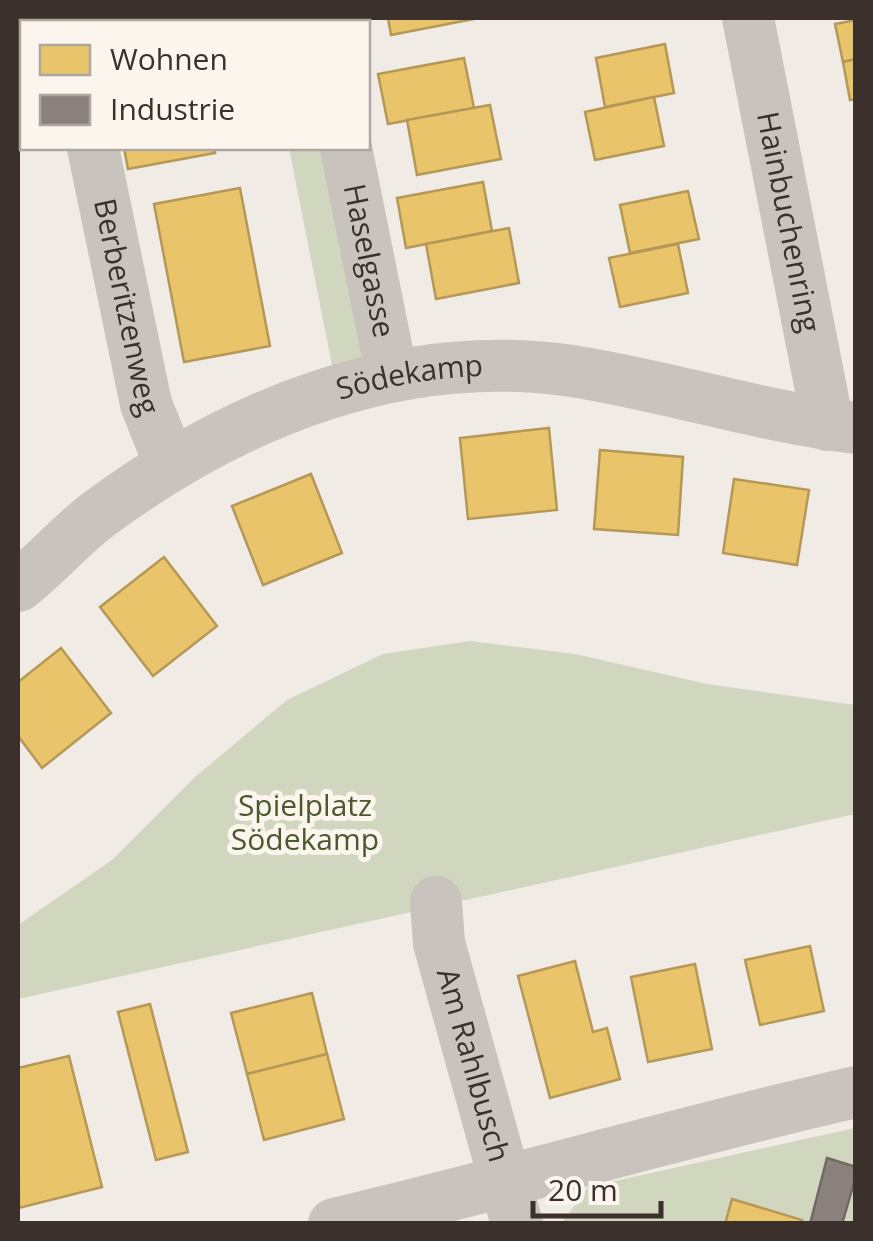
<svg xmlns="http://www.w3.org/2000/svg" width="873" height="1241" font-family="'Open Sans',sans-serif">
  <rect width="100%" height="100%" fill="#f0ebe5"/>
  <g fill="#d1d6bf">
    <polygon points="289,148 335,148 377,365 334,375"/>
    <polygon points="470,641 575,654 707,684 855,705 855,814 18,999 18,925 112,860 195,777 287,700 383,654"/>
    <polygon points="855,1128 855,1223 561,1224 588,1187"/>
  </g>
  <g fill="#e9c46a" stroke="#b59857" stroke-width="2.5">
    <polygon points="99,18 189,18 190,22 100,22"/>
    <polygon points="388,18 474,18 474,19 391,35"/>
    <polygon points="856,20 856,59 843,62 835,24"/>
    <polygon points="665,44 674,93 605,107 596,58"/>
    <polygon points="464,58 474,108 388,124 378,74"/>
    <polygon points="856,59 856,99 850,100 843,62"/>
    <polygon points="654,97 664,146 595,160 585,112"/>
    <polygon points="490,105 501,159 417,175 407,120"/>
    <polygon points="124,148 214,148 215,153 128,169"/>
    <polygon points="483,182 492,231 406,248 397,198"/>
    <polygon points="240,188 270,346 184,362 154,204"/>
    <polygon points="688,191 699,239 630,253 620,205"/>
    <polygon points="509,228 519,283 436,299 426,244"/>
    <polygon points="678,244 688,293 620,307 609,258"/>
    <polygon points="549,428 557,510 468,519 460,438"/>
    <polygon points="600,450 683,457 678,535 594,529"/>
    <polygon points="311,474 342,553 263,585 232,506"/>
    <polygon points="734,479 809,490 797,565 723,553"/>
    <polygon points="164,557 217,626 153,676 100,607"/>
    <polygon points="61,648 111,713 42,768 18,736 18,682"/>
    <polygon points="810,946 824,1011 760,1025 745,960"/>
    <polygon points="575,961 593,1032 607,1028 620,1079 550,1098 518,976"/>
    <polygon points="695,964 712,1049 648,1062 631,977"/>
    <polygon points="312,993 327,1054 247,1074 231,1013"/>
    <polygon points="150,1004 188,1152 156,1160 118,1012"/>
    <polygon points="327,1054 344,1119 264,1140 247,1074"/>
    <polygon points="69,1056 102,1187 19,1208 18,1068"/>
    <polygon points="732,1199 802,1220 801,1224 725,1224"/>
  </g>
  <polygon fill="#8a817c" stroke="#726964" stroke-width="2.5" points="827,1158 856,1167 856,1176 842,1224 810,1224"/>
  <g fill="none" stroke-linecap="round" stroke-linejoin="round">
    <g stroke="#c9c3be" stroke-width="52">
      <polyline points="67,18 68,22"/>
      <polyline points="320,18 321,22"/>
      <path id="s1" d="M748,18L828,425"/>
      <path id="s2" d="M93,148L146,404L170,464"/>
      <path id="s3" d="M346,148L392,376"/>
      <path id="s4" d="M18,586C48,563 72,533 103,511C238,412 402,346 572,371C667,386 759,416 856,428"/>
      <path id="s5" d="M436,902L439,943L517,1224"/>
      <path d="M334,1224C509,1183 680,1132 856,1092"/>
    </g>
  </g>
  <g text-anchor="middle" stroke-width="10" stroke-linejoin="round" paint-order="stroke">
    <g font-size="30" fill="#3b302b" stroke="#fbf5ee">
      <text dy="10" stroke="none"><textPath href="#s1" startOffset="208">Hainbuchenring</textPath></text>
      <text dy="10" stroke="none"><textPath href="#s3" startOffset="115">Haselgasse</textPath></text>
      <text dy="10" stroke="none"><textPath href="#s2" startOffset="162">Berberitzenweg</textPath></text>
      <text dy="10" stroke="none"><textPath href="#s4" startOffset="452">Södekamp</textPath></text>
      <text dy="10" stroke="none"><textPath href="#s5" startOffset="168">Am Rahlbusch</textPath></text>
    </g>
    <g font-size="30" fill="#4a5a2e" stroke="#fbf5ee">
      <text x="305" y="816">Spielplatz<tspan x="305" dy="34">Södekamp</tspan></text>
    </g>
  </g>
  <rect width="873" height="1241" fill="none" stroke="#3b302b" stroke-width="40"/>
  <rect x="20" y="20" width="350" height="130" fill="#fbf5ee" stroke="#aea6a0" stroke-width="2.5"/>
  <rect x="40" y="45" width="50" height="30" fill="#e9c46a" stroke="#aea6a0" stroke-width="2.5"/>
  <text x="110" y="70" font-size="30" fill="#3b302b">Wohnen</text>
  <rect x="40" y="95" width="50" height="30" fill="#8a817c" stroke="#aea6a0" stroke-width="2.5"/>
  <text x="110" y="120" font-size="30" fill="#3b302b">Industrie</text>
  <path d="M533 1201v15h128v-15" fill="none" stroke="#3b302b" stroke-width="5"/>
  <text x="548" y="1201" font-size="30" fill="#3b302b" stroke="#fbf5ee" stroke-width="8" paint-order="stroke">20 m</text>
</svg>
